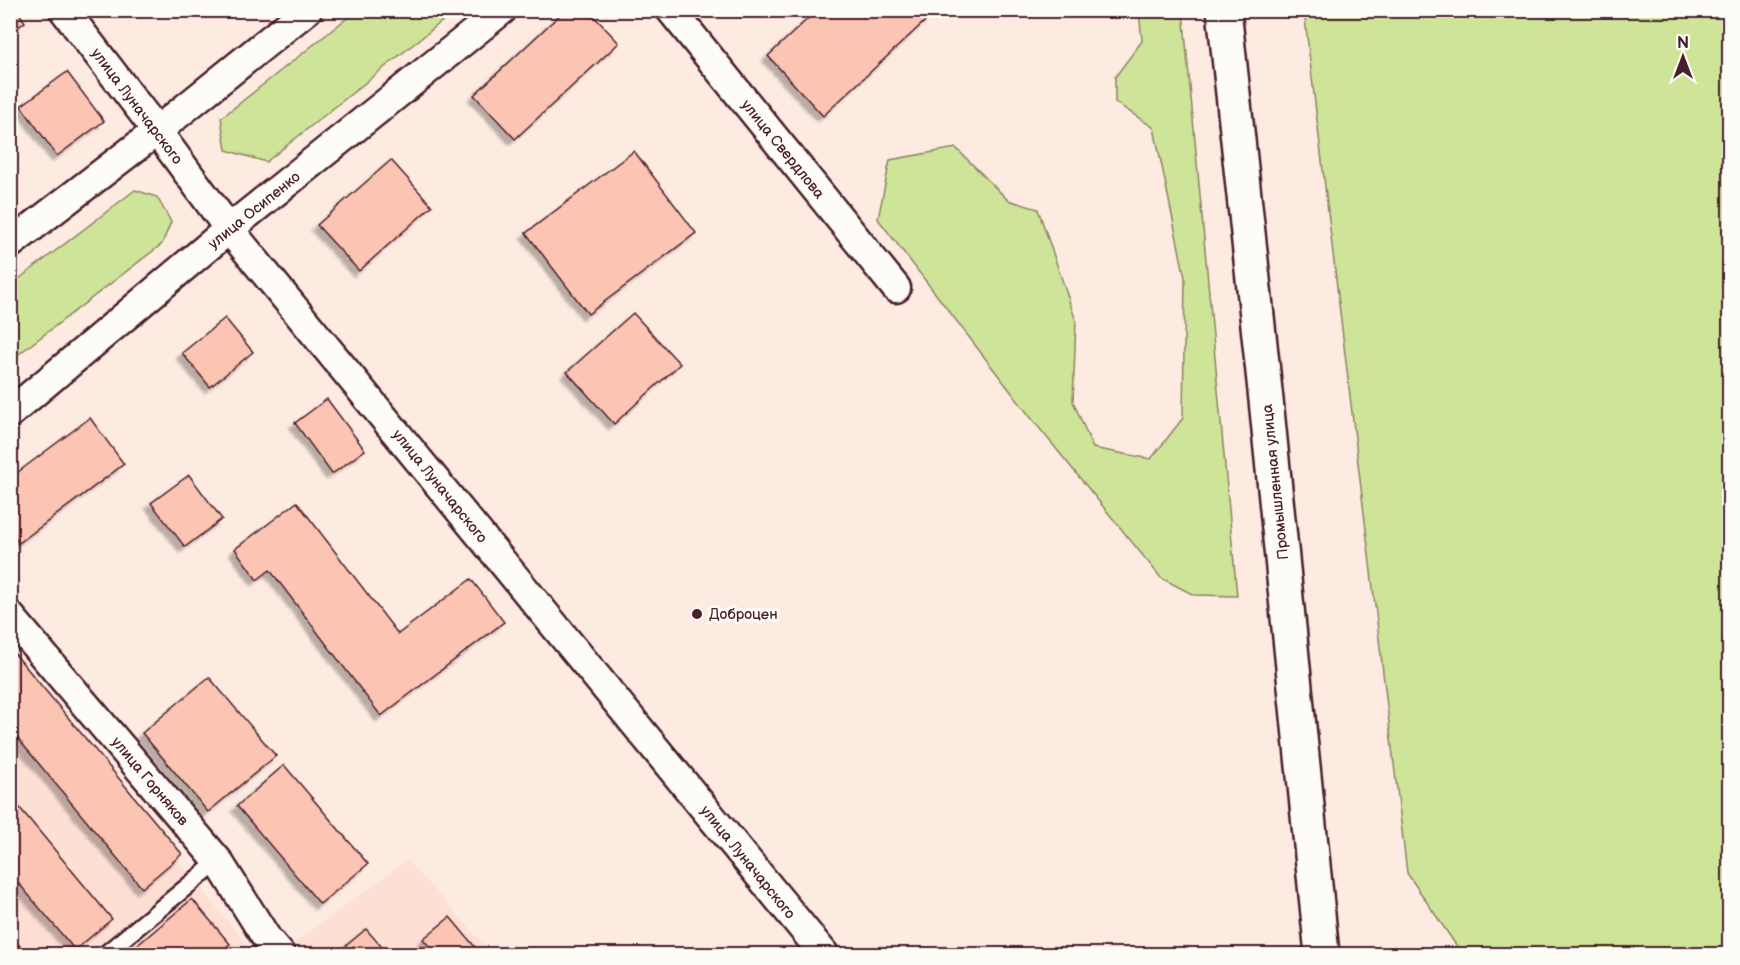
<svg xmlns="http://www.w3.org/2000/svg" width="1740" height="965" font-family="'Balsamiq Sans',sans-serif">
  <defs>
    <filter id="shadow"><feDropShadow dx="-5.5" dy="5.5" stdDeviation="1.5" flood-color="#0004"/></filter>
  </defs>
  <rect width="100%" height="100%" fill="#fdebe2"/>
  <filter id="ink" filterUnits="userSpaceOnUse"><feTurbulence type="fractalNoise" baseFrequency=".0167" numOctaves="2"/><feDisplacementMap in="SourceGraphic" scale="12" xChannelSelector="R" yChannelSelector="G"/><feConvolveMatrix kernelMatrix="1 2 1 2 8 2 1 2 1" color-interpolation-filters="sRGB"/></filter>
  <g filter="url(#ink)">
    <g fill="#fddfd4">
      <polygon points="11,658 255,954 11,954"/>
      <polygon points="407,860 493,954 280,954"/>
    </g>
    <g fill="#cde499" stroke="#8c8262" stroke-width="1.5">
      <polygon points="356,11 455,11 266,162 226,150 221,118"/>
      <polygon points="1139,11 1183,11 1237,596 1194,595 1161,578 1032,419 878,219 890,160 956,148 1008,200 1038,209 1076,321 1073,401 1093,448 1151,459 1183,418 1185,278 1154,128 1115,102 1115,77 1142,41"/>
      <polygon points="1304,11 1729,11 1729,954 1462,954 1407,873"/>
      <polygon points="135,190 157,197 171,222 162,244 11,360 11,285"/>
    </g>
    <g fill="#fcc4b2" stroke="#4a1f2b" stroke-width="1.5" filter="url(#shadow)">
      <polygon points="10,10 17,10 25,22 10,33"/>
      <polygon points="565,10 588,10 619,43 515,139 474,95"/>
      <polygon points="817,10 937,10 823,116 768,56"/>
      <polygon points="67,72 104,121 57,156 21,106"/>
      <polygon points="634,151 696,233 588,314 526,233"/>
      <polygon points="391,160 432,206 359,271 317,225"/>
      <polygon points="633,313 680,364 614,424 567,372"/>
      <polygon points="225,318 253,352 210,387 182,353"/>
      <polygon points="327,399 365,450 332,474 295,423"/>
      <polygon points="90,418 124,464 19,543 10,532 10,478"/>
      <polygon points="189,475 222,519 185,547 151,503"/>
      <polygon points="297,502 398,634 471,579 504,622 381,716 270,570 257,580 235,549"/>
      <polygon points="10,648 182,854 142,888 10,729"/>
      <polygon points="209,677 276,756 208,812 142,733"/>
      <polygon points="284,765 368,864 320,904 237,806"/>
      <polygon points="10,796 112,919 75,950 10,873"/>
      <polygon points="192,899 230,944 217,954 127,954"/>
      <polygon points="450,917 481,954 436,954 423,939"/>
      <polygon points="366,929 388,954 336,954"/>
      <polygon points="10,935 27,954 10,954"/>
    </g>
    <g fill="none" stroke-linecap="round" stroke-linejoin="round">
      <defs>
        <polyline id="service" points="105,954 218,861"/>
        <g id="minor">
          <polyline points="64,10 157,131 229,229 824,954"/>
          <polyline points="671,10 896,288"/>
          <polyline points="10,244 157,131 307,10"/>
          <polyline points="10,413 229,229 502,10"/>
          <polyline points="10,616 218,861 267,939 280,954"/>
        </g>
        <polyline id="secondary" points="1224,10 1266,400 1322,954"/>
      </defs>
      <use href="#service" stroke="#4a1f2b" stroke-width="20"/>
      <use href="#minor" stroke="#4a1f2b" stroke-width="33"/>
      <use href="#secondary" stroke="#4a1f2b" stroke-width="38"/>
      <use href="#service" stroke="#fdfcf7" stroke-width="15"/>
      <use href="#minor" stroke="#fdfcf7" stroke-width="28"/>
      <use href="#secondary" stroke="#fdfcf7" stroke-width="33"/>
    </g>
  </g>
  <circle fill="#4a1f2b" stroke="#fdfcf7" stroke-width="2" cx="697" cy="614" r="6"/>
  <g text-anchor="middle" stroke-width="6" stroke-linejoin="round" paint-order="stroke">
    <g font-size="15" fill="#4a1f2b" stroke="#fdfcf7">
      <text transform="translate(137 106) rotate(53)" y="5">улица Луначарского</text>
      <text transform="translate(783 149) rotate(51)" y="5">улица Свердлова</text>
      <text transform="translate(254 210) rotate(-39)" y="5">улица Осипенко</text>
      <text transform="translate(1275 482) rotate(-96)" y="5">Промышленная улица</text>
      <text transform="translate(440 486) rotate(51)" y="5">улица Луначарского</text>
      <text transform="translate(150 781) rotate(50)" y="5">улица Горняков</text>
      <text transform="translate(748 862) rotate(51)" y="5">улица Луначарского</text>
    </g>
    <g font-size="15" fill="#4a1f2b" stroke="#fdfcf7" text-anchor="start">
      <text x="709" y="619">Доброцен</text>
    </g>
  </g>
  <rect width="1740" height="965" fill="none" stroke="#fdfcf7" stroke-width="36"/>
  <rect x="18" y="18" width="1704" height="929" fill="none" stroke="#4a1f2b" stroke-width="2" filter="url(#ink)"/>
  <g transform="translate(1683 57)" stroke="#fdfcf7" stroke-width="4.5" paint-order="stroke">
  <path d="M0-4.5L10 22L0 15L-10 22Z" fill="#4a1f2b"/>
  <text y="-9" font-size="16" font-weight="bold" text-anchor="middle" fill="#4a1f2b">N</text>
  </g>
</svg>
